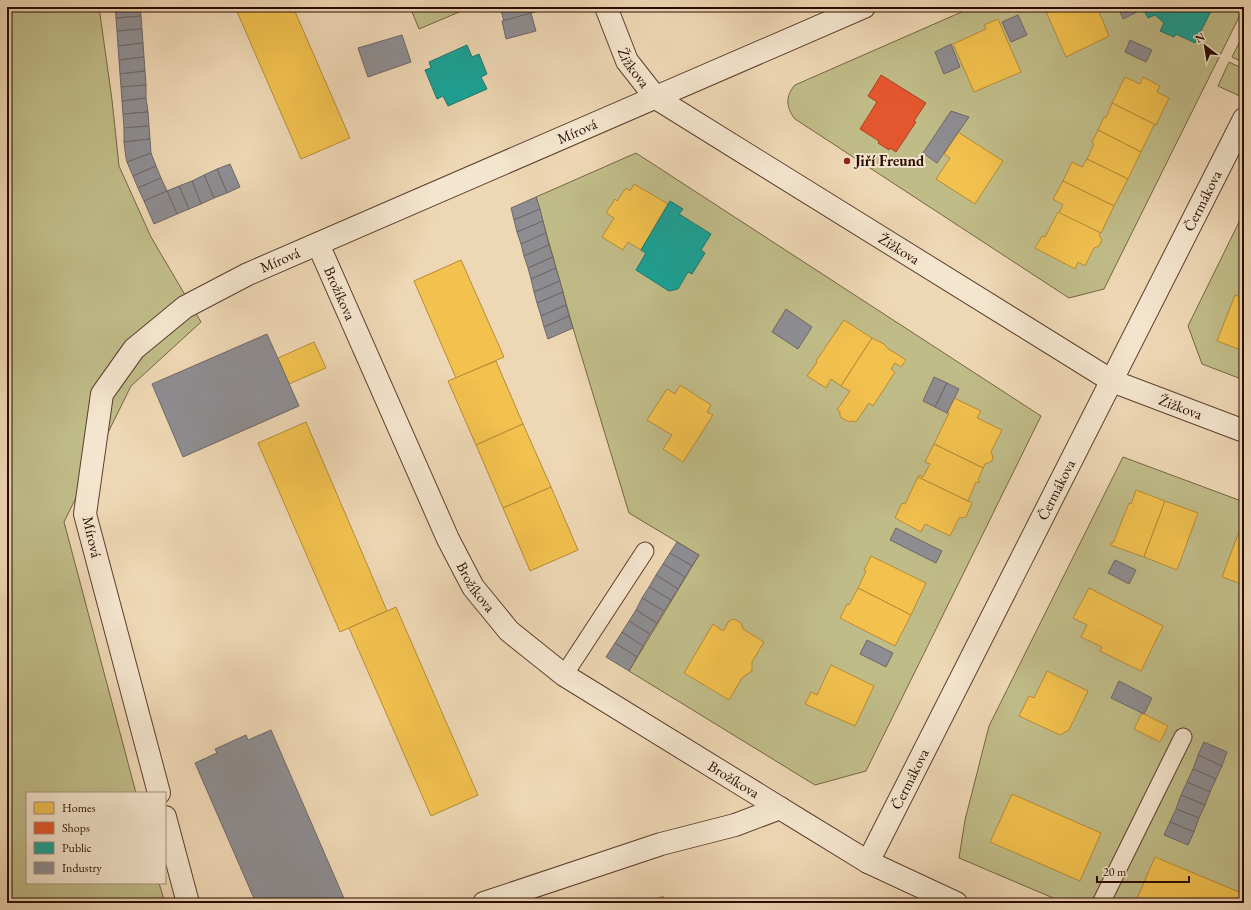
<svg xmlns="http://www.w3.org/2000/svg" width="1251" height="910" font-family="'EB Garamond',serif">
  <rect width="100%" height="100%" fill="#eed7b4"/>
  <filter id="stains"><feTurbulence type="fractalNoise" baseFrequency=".005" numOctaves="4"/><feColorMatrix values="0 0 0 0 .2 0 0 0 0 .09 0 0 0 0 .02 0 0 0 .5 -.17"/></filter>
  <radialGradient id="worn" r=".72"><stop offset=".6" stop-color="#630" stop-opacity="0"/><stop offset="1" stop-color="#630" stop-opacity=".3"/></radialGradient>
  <g fill="#c0bc88" stroke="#766444">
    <polygon points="7,7 99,7 112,100 119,166 151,237 201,322 131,386 64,522 136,793 27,793 27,883 159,883 165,903 7,903"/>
    <polygon points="410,7 471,7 419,29"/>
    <path d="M973,7H1244L1104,289L1069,298L795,119C786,108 785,96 795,85Z"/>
    <polygon points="1244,33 1244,63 1232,57"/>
    <polygon points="1229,62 1244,69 1244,98 1218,86"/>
    <polygon points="636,153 1041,416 866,771 815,785 629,671 699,555 629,513 573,328 536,197"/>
    <polygon points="1244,212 1244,380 1202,364 1188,326"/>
    <polygon points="1123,457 1244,502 1244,903 1065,903 959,858 965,820 989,726"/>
  </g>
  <g fill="#f2c14e" stroke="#b68b37">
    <polygon points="235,7 293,7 350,138 301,159"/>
    <polygon points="1044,7 1097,7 1109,36 1066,57"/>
    <polygon points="998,19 1021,72 974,92 953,44 986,29 984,25"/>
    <polygon points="1125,77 1140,84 1143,77 1160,86 1157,92 1169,98 1156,125 1112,103"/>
    <polygon points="1112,103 1156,125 1154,125 1141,152 1098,130 1104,117 1106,118"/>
    <polygon points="1098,130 1141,152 1128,179 1087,159 1094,144 1092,142"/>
    <polygon points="958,132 1003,161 975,204 936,179 950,158 944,154"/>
    <polygon points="1087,159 1128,179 1114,206 1063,181 1072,162 1082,167"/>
    <polygon points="1063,181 1114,206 1101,233 1059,213 1063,205 1053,199"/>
    <polygon points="634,184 668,204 641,250 628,242 623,250 602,237 614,218 606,213 615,199 617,201 626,188 630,191"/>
    <polygon points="1058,212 1101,233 1099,235 1102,240 1099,246 1094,248 1085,266 1078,262 1075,269 1035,248 1042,236 1045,237"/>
    <polygon points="461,260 504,357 456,378 414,281"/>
    <polygon points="1235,295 1244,298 1244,351 1217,341"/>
    <polygon points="844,320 872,338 841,386 831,379 826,388 807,376 817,362 816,361"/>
    <polygon points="872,338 884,344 887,348 906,360 901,367 895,363 891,369 895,372 873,406 869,403 856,422 853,421 849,422 840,417 840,412 837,410 850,391 841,386"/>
    <polygon points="314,342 326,368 289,384 278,358"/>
    <polygon points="496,361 523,424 476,445 448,381"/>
    <polygon points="680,385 711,405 707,412 713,415 683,462 663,449 672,435 647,420 667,389 675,394"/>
    <polygon points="954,398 981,411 977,418 1002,430 991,452 993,457 992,461 985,464 983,468 934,444 949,413 947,413"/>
    <polygon points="306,422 387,611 340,632 258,443"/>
    <polygon points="523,424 551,487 503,508 476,445"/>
    <polygon points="934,444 983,468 978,480 980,482 979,483 976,482 968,501 918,477 919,475 923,477 930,464 925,462"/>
    <polygon points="918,477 972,503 966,517 959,518 950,536 925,524 921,532 895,518 902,503 905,504"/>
    <polygon points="551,487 578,550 530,571 503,508"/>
    <polygon points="1136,490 1165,501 1144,557 1110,545 1111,542 1113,543 1129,503 1131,504"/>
    <polygon points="1165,501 1198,513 1177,570 1144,557"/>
    <polygon points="1240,529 1244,531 1244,585 1222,577"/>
    <polygon points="871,556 926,583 911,615 858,588 866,571 864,570"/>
    <polygon points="858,588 911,615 895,646 840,618 847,604 849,605"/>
    <polygon points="1089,588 1163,626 1141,671 1100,651 1102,647 1081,637 1087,625 1073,618"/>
    <polygon points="396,607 478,795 431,816 349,628"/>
    <polygon points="734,619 741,623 743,629 764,642 752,662 752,671 742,678 729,700 684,673 713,624 723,631 729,621"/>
    <polygon points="831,665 874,686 855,726 805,704 811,692 817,695"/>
    <polygon points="1047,671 1088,691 1069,730 1060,735 1019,716 1029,696 1034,698"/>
    <polygon points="1142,713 1168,726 1160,742 1134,729"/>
    <polygon points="1012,794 1101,833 1080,881 990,842"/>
    <polygon points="1155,857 1244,894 1243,903 1135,903"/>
    <polygon points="663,896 666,903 647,903"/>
  </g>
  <polygon fill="#e4572e" stroke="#ac4020" points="881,75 926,103 914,121 916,122 896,152 890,148 889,150 878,143 879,141 860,129 877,102 868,96"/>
  <g fill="#17a398" stroke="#1d766b">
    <polygon points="1142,7 1210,7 1212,9 1195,43 1176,34 1174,37 1160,31 1164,23 1155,15 1148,18"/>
    <polygon points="467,45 472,57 479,54 487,74 481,77 487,89 448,106 443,96 437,99 425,70 431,68 429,62"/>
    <polygon points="670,201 683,209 679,214 711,234 701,250 705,253 692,274 688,272 678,289 669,291 636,270 646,253 641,250"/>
  </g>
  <g fill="#8d8d92" stroke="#706666">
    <polygon points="115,7 140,7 141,16 116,18"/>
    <polygon points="500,7 532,7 535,12 504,21"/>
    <polygon points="1118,7 1142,7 1143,9 1123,19"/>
    <polygon points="531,13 536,31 506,39 502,21"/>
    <polygon points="1018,15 1027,35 1011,42 1002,22"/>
    <polygon points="141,16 142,29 117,31 116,18"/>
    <polygon points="142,29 143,43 118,46 117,31"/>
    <polygon points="402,35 411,62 368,77 358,48"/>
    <polygon points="1130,40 1152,50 1146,62 1125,52"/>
    <polygon points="143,43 144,57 119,60 118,46"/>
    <polygon points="951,44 960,67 944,74 935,52"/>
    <polygon points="144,57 145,71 120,74 119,60"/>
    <polygon points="145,71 146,85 121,87 120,74"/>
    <polygon points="146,85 146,98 122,101 121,87"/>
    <polygon points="146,98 148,112 123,114 122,101"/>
    <polygon points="951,111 969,117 937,163 923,153"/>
    <polygon points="148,112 149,126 124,128 123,114"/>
    <polygon points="149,126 150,139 124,142 124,128"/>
    <polygon points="150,139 151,153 127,162 126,158 124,142"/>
    <polygon points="151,153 156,166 133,176 127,162"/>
    <polygon points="230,164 240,187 227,193 217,169"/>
    <polygon points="156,166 161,178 138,188 133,176"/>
    <polygon points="217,169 227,193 214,198 204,175"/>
    <polygon points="204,175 214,198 201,204 192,181"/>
    <polygon points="161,178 167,191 144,201 138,188"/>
    <polygon points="192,181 201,204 189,209 179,186"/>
    <polygon points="179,186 189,209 177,214 167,191"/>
    <polygon points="167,191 177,214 154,224 144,201"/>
    <polygon points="536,197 540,209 514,220 511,208"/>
    <polygon points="540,209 543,221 517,232 514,220"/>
    <polygon points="543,221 546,233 521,244 517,232"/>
    <polygon points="546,233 549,245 524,256 521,244"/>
    <polygon points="549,245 553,257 528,268 524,256"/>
    <polygon points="553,257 556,268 531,279 528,268"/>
    <polygon points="556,268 560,281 534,292 531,279"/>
    <polygon points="560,281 563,292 537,303 534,292"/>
    <polygon points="563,292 566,305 541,316 537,303"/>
    <polygon points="566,305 569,316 544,327 541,316"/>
    <polygon points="786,309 812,327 798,349 772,332"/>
    <polygon points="569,316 573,328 548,339 544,327"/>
    <polygon points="267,334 299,406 183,457 152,384"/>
    <polygon points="934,377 947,383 935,407 923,401"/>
    <polygon points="947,383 959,389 947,413 935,407"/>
    <polygon points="896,528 942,551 936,563 890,540"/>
    <polygon points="677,542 699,555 692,566 670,553"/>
    <polygon points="670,553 692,566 685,577 663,564"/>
    <polygon points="1115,560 1136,570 1129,584 1108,573"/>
    <polygon points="663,564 685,577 678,589 656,575"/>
    <polygon points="656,575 678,589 671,600 649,587"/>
    <polygon points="649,587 671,600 664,611 642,598"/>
    <polygon points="642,598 664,611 657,623 636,610"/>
    <polygon points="636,610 657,623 650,634 629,621"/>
    <polygon points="629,621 650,634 643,646 622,632"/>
    <polygon points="622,632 643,646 637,657 615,643"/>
    <polygon points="867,640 893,653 886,667 860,654"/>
    <polygon points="615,643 637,657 629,671 606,657"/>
    <polygon points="1119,681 1152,698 1144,714 1111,698"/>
    <polygon points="271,730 346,903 256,903 195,763 217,753 215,749 246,735 248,740"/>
    <polygon points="1204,742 1227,752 1222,766 1198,755"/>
    <polygon points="1198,755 1222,766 1216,779 1193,769"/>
    <polygon points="1193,769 1216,779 1210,792 1187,782"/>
    <polygon points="1187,782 1210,792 1205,805 1181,795"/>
    <polygon points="1181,795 1205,805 1199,818 1176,809"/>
    <polygon points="1176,809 1199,818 1194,832 1170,822"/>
    <polygon points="1170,822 1194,832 1188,845 1164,835"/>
  </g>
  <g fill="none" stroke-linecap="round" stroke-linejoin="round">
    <defs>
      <g id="lane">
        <polyline points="564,675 645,551"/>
        <polyline points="1101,903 1183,737"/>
      </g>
      <g id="street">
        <path id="s1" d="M606,7L627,61L656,98L1112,381L1244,431"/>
        <path id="s2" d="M318,244L448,539L473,587L509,631L564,675L801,821L868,862L956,903"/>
        <path id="s3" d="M159,793L85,514L102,394L134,349L185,307L248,274L864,7"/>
        <polyline points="165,817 188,903"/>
        <path id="s4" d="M868,862L1244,119"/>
        <polyline points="484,903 661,844 735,825 780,808"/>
      </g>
    </defs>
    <use href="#lane" stroke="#5c3f2e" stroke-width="19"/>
    <use href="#street" stroke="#5c3f2e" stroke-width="24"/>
    <use href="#lane" stroke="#f4e5ce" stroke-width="17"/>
    <use href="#street" stroke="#f4e5ce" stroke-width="22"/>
  </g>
  <circle fill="#8f2418" stroke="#f4e5ce" stroke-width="1.5" cx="847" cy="161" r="4"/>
  <g text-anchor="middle" stroke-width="4" stroke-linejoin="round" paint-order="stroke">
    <g font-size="15" fill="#2b0c01" stroke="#f4e5ce">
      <text dy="5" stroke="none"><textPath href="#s1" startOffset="67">Žižkova</textPath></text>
      <text dy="5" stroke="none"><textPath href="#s3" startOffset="961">Mírová</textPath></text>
      <text dy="5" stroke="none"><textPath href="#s4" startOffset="741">Čermákova</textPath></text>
      <text dy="5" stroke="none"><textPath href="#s1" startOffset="391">Žižkova</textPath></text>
      <text dy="5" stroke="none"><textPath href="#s3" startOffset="637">Mírová</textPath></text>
      <text dy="5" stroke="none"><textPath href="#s2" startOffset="54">Brožíkova</textPath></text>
      <text dy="5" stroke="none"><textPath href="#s1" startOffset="715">Žižkova</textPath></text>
      <text dy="5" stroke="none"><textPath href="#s4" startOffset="417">Čermákova</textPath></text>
      <text transform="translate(92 537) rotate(77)" y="5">Mírová</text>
      <text dy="5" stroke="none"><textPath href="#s2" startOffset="378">Brožíkova</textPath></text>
      <text dy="5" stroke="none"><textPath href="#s2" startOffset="703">Brožíkova</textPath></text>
      <text dy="5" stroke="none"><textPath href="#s4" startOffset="93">Čermákova</textPath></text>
    </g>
    <g font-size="15" font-weight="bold" fill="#2b0c01" stroke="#f4e5ce" text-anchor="start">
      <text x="855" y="166">Jiří Freund</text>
    </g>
  </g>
  <rect width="1251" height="910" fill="none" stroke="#eed7b4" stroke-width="24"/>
  <rect x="8" y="8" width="1235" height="894" fill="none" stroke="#2b0c01" stroke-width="2"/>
  <rect x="12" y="12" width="1227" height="886" fill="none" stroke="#2b0c01"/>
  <rect x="26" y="792" width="140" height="92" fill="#f4e5ce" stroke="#a48e7c"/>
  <rect x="34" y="802" width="20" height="12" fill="#f2c14e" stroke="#a48e7c"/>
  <text x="62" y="812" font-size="12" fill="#2b0c01">Homes</text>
  <rect x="34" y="822" width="20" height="12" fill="#e4572e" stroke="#a48e7c"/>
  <text x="62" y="832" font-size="12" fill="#2b0c01">Shops</text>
  <rect x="34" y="842" width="20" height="12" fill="#17a398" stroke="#a48e7c"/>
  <text x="62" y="852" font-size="12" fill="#2b0c01">Public</text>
  <rect x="34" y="862" width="20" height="12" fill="#8d8d92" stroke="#a48e7c"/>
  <text x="62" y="872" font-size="12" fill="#2b0c01">Industry</text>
  <g transform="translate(1205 46) rotate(329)" stroke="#f4e5ce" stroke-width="3" paint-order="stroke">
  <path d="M0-3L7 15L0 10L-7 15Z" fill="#2b0c01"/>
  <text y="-6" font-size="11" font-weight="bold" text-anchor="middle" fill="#2b0c01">N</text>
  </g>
  <path d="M1097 876v6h92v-6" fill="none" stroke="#2b0c01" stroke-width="2"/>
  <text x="1103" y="876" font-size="12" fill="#2b0c01" stroke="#f4e5ce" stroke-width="3" paint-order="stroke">20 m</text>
  <rect width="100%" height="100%" filter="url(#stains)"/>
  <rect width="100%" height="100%" fill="url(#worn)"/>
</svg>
